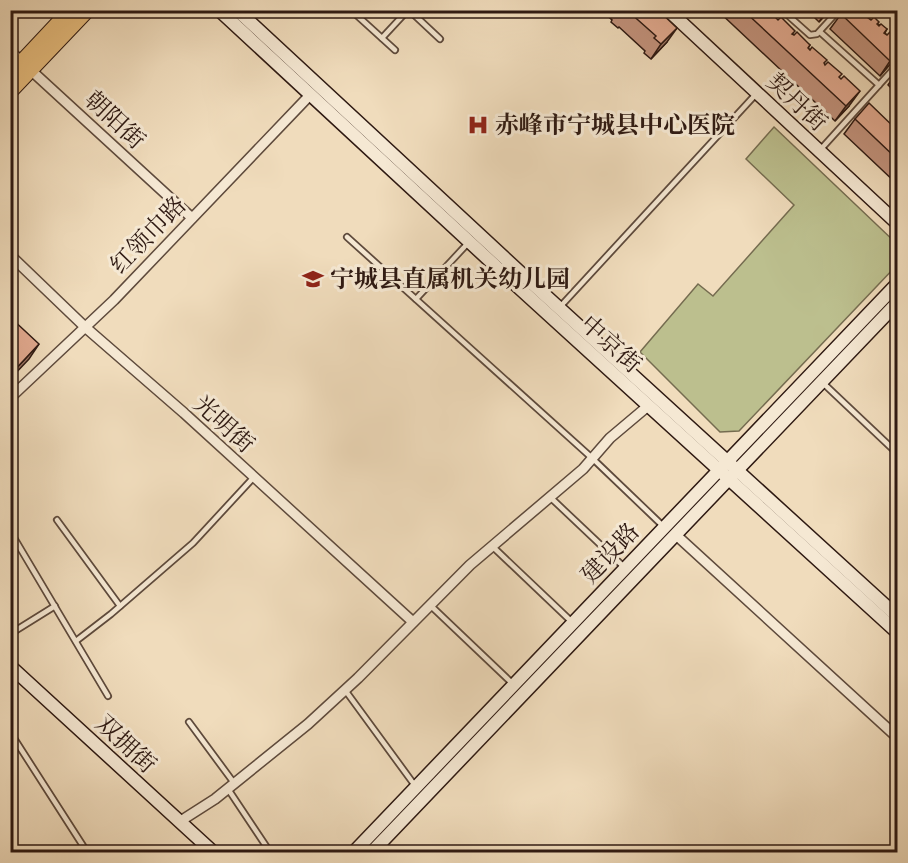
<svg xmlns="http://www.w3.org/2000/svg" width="908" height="863" font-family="'Gentium Book Plus','Noto Serif SC',serif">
  <rect width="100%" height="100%" fill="#f0dcbc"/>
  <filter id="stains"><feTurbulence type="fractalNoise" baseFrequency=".00333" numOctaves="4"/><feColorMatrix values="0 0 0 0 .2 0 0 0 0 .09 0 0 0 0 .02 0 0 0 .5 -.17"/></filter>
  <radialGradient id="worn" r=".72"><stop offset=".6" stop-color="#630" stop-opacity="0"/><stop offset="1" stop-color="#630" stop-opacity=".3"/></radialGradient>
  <polygon fill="#bcbf8e" stroke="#756c50" stroke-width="1.5" points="774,127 897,244 897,265 739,431 720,432 640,352 698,284 713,296 794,205 746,159"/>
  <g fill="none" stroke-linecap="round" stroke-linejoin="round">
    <defs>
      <g id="lane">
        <polyline points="351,10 395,50"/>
        <polyline points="409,10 440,39"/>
        <polyline points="782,10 810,35 817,34 839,10"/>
        <polyline points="820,32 879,85"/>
        <polyline points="382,38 408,10"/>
        <polyline points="821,149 898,64"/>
        <polyline points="347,237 592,458 663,526"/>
        <polyline points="416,299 469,242"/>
        <polyline points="559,308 757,93"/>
        <polyline points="823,383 898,454"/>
        <polyline points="550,497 624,567"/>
        <polyline points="57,520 120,606"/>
        <polyline points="10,531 108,696"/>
        <polyline points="492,546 573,623"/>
        <polyline points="430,605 513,684"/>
        <polyline points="10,634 55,606"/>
        <polyline points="76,641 111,614 193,543 254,477"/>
        <polyline points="345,690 416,787"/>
        <polyline points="189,722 234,783"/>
        <polyline points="10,732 87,852"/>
        <polyline points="228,789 270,852"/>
      </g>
      <g id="street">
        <polyline points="10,51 192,218"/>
        <polyline points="10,255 85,327 184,413 413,622"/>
        <polyline points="10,398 114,300 310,95"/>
        <polyline points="675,534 898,738"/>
        <polyline points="179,822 215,799 308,724 358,678 470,565 583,469 610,438 648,406"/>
      </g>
      <g id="secondary">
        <polyline points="219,10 516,285 898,633"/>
        <polyline points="237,10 524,276 898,617"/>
        <polyline points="668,10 898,224"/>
        <polyline points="10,666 213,852"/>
        <polyline points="354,852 898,283"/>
        <polyline points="372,852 898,302"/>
      </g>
      <g id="primary">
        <polyline points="10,74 70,10"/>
        <polyline points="10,92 88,10"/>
      </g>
    </defs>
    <use href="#lane" stroke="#5e4a3c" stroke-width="8"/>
    <use href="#street" stroke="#5e4a3c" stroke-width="12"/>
    <use href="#secondary" stroke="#2e1912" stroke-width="15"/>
    <use href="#primary" stroke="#2e1912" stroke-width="16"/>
    <use href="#lane" stroke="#f5e8d3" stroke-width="4.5"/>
    <use href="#street" stroke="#f5e8d3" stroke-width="9"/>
    <use href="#secondary" stroke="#f5e8d3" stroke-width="12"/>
    <use href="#primary" stroke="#e8be7e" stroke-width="14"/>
  </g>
  <g fill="#c2927c" stroke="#2e1912" stroke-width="1.5">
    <polygon points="599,10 658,10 667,42 651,59 644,53 645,51 619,27 618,28 611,22 612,20 603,12 602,13"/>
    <polygon points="717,10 773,10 776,19 793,34 810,45 808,48 839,78 849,106 835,121"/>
    <polygon points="807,10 830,10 819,22"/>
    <polygon points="844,10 868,17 871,20 887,29 885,33 887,35 896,40 897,39 897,55 880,76 830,29"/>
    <polygon points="897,72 897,94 888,85"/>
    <polygon points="855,119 897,130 897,184 844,134"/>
  </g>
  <g fill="#9e7765" stroke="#2e1912" stroke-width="1.5">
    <polygon points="827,10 830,10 819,22"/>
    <polygon points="677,28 667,42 651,59 661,44"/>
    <polygon points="897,53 897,55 894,60 880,76 890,61"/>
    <polygon points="860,91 849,106 835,121 846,106"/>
    <polygon points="39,344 29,359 10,379 10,375"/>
  </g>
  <g fill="#e2aa90" stroke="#2e1912" stroke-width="1.5">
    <polygon points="625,10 658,10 677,28 661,44 654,38 656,36 629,12 628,13"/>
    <polygon points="743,10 773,10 778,15 776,18 778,20 781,17 795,31 792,34 794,35 797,32 810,45 808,48 810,50 812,47 827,60 824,63 825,65 828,62 842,74 839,77 841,79 844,76 860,91 846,106"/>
    <polygon points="844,10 867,10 870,13 867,17 871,20 874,17 879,22 877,24 879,26 881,24 887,29 884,33 887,35 890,32 896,37 894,38 896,40 897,39 897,53 890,61 841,14"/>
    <polygon points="869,103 897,130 897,159 855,119"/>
    <polygon points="10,317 39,344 10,375"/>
  </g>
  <defs>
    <symbol id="hospital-bare" viewBox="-9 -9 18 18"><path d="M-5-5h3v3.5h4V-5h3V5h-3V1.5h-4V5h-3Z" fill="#8f2418" stroke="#f5e8d3" stroke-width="2.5" paint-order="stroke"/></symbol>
    <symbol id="school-bare" viewBox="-9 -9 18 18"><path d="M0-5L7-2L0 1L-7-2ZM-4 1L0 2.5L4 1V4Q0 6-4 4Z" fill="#8f2418" stroke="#f5e8d3" stroke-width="2.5" paint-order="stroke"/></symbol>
  </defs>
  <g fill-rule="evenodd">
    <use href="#hospital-bare" x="463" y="110" width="30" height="30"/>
    <use href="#school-bare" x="298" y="264" width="30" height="30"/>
  </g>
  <g text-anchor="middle" stroke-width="6" stroke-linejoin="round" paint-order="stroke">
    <g font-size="24" fill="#2e1912" stroke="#f5e8d3">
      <text transform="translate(797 102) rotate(43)" y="8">契丹街</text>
      <text transform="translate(115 120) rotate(43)" y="8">朝阳街</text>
      <text transform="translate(148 235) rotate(-46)" y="8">红领巾路</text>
      <text transform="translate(611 344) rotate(42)" y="8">中京街</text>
      <text transform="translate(224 424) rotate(42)" y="8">光明街</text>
      <text transform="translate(610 553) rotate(-47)" y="8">建设路</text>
      <text transform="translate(126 744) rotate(43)" y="8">双拥街</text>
    </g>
    <g font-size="24" font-weight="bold" fill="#2e1912" stroke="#f5e8d3" text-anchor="start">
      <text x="495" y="133">赤峰市宁城县中心医院</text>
      <text x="330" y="287">宁城县直属机关幼儿园</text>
    </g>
  </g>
  <rect width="908" height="863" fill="none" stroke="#f0dcbc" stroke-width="36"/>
  <rect x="12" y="12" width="884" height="839" fill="none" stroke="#2e1912" stroke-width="3"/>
  <rect x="18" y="18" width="872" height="827" fill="none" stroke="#2e1912" stroke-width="1.5"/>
  <rect width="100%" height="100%" filter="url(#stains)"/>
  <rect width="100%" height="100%" fill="url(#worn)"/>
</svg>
